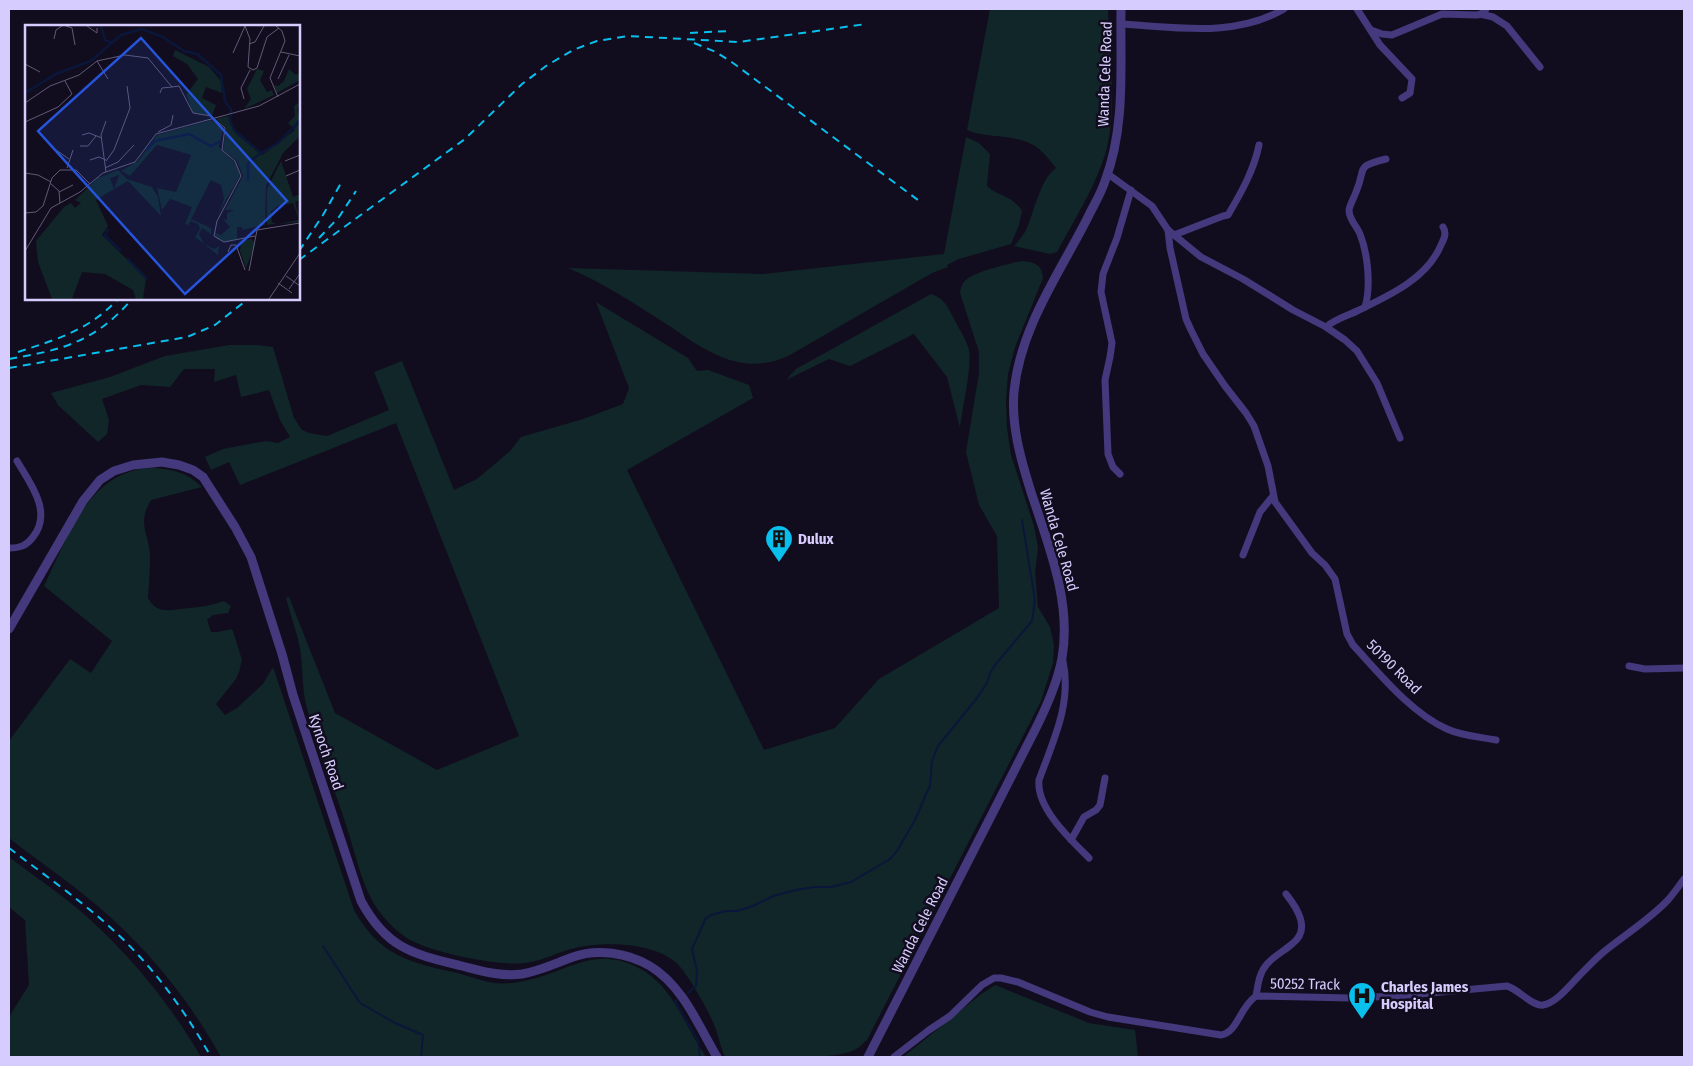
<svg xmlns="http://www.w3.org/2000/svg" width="1693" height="1066" font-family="'Fira Sans Condensed',sans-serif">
  <rect width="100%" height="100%" fill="#120d1e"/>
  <g fill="#102628">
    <path d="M990,9H1108C1109,53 1118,113 1105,155C1094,189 1074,220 1057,252L1050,254L1014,246C1018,241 1023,236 1026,230C1034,213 1040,179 1056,168C1051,162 1046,155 1040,150C1020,132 990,140 967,130Z"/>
    <path d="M966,137L979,143L990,154L987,186C999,197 1012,195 1022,211L1019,225L1011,244L959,259L947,265L948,267L932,273L790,355C774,363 756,366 738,362C714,357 691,341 671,327C638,306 604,283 568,268L763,274L944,254Z"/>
    <path d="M1022,261C1034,262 1042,264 1043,278L1015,347L1008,374L1006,401L1007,428L1011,455L1034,526L1038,548L1035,572L1038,607L1050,627L1054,645L1053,663L1041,701L867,1040C864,1042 861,1046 858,1048C837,1062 754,1057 725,1057C720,1046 718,1033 713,1022C708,1010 690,979 682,969C661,942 606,941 575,948C558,952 542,961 525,963C496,966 435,953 410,940C399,933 390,925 382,915C363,892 357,859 348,831C335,789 317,748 306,705C302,687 303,667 300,649C297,632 290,614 286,598L289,597L335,713L437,770L519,736L396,423L240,485L229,462L211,470L205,457L223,449L266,441L278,443L290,437L280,420L269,390L241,397L236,375L214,382L215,369H184L170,387L141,385L102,399L109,420L107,434L98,442L58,405L51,393L110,377L165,356L229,345H257L273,347L294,418L302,430L309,433L327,436L389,410L374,372L402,361L454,490L477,479L510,451L521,437L583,419L623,404L629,388L596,302L688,358L697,371L708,370L749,385L753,398L627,470L764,750L835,728L879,679L999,608L997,536L979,505L966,452L979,373V352L960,293C961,287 962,283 967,279C975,272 1011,263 1022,261Z"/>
    <path d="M931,294C944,298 948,307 954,319C959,329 966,339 969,350C972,368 962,409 960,428L947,377L914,334L850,366L829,359L786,380L796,369Z"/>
    <path d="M153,468C173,469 188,473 202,487L151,500C136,525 150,534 150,558C150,571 149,585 148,598C157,616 174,609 190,608C202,607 212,605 224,601L231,606L228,613L213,615L207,620L211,632H218L231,629L233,631L242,660L239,672L236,679L216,704L225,715L237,708L263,684L273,667L354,910C363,926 374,940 389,950C410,964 437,968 461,974C472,977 483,981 494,983C504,984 515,983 524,981C569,972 597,942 644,971C675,990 686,1029 706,1057H221C188,998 146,946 94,903C67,880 37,860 9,838V741L70,659L91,673L112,641L44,586C68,537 89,469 153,468Z"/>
    <path d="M9,857C34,876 61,894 85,915C131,956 170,1004 201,1057H9V1017L29,985L25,920L9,907Z"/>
    <polygon points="995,985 1089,1023 1135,1030 1138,1057 903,1057 980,995"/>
  </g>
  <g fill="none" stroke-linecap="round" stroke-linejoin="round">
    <g stroke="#0a173a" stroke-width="2">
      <polyline points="323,946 360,1003 395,1023 423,1035 421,1057"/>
      <polyline points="688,993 696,986 697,971 692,949 706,918 711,915 726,911 737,911 753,906 773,896 796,890 815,887 831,887 851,882 890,859 897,851 915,820 927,792 930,786 932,761 938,746 977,698 987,683 990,673 995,665 1032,621 1035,600 1022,520"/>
      <polyline points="677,1000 675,1001 698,1041 700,1057"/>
    </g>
    <g stroke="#43397c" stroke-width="7">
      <polyline points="1357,9 1380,45 1412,79 1410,93 1402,98"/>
      <polyline points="1480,14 1493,17 1507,26 1540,67"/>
      <path d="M1121,24C1176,27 1234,38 1284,9"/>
      <polyline points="1371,30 1382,34 1392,35 1442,14 1477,15 1482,14 1486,9"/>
      <polyline points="1108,174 1152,206 1168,230 1201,257 1243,279 1293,310 1326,327 1345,340 1357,351 1377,383 1400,438"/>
      <path d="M1168,230L1170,248L1186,319L1191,330L1203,354L1225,386L1246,413L1254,426L1268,466L1275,502L1312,553L1325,565L1335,579L1347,634L1353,645C1379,673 1411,713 1447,729C1462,736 1480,737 1496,740"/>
      <path d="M1174,235L1223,216L1228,215C1241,193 1254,170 1259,145"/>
      <path d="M1365,307C1371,287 1368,254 1360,234C1357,226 1349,220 1349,210C1350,204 1354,198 1356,192C1367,167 1354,167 1386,159"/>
      <path d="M1326,327C1335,319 1347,316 1357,311C1388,296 1427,279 1441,245C1444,239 1447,233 1443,227"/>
      <polyline points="1120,474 1113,467 1108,454 1105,380 1110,357 1112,343 1101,292 1103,274 1117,238 1131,190"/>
      <path d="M9,548C20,548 26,546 33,537C53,512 30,483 17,461"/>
      <polyline points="1243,555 1260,512 1273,496"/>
      <path d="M1063,661C1072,704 1053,741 1039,780C1036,808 1071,840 1089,858"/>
      <polyline points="1629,666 1645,669 1684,668"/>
      <polyline points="1071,840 1084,817 1096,810 1100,805 1105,778"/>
      <path d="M1256,996C1258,985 1259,973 1267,964C1274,956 1284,951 1292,944C1311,930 1298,909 1286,894"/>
      <path d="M894,1057L929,1030L950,1016L982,985L994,978H1001L1018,982L1090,1012L1108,1017L1221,1035C1238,1032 1239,1008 1256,996L1350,998L1398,996L1507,986C1518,989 1533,1007 1543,1005C1556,1003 1569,986 1578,977C1587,968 1596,958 1606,950C1626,934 1650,919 1668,900C1674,893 1679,886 1684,879"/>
    </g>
    <g stroke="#43397c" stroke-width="9">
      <path d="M9,629L83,501L100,480L114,471L133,465L162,462L179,465L193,470L203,477L235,527L251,557L282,654L293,695L361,901C387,949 413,954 462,966C482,971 501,977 522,974C540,971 556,963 573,957C597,948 628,953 650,966C683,986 698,1025 717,1057"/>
      <path d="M868,1057L1036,728C1046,708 1058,680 1062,658C1072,602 1048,544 1031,492C1021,460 1011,426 1014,392C1020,328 1059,274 1087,219C1093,206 1101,194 1105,181C1126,126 1120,66 1121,9"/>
    </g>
    <g stroke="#08bfed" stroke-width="2" stroke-dasharray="8 6" stroke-linecap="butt">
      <polyline points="690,33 729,31"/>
      <polyline points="694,43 716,52 733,63 918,200"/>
      <polyline points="319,238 339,217 356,191"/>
      <polyline points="299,251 323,215 341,183"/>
      <polyline points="299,260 465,139 522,84 546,66 573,50 597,41 628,36 739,42 866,24"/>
      <path d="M18,352C58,339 89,330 118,299"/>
      <path d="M9,359C62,350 95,342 132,299"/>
      <polyline points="9,368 187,337 215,325 248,299"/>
      <path d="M9,848C43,874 79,899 111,928C152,965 184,1009 211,1057"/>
    </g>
  </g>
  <defs>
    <symbol id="building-pin" viewBox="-11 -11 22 30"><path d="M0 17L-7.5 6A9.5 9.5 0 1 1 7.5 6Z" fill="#08bfed" stroke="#120d1e"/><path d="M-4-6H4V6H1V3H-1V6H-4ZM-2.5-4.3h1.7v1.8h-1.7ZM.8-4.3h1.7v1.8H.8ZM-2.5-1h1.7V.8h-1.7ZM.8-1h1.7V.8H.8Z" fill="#111"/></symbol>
    <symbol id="hospital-pin" viewBox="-11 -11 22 30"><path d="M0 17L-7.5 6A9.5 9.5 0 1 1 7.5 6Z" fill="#08bfed" stroke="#120d1e"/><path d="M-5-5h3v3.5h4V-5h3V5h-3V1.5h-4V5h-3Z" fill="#111"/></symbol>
  </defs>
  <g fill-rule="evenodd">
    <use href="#building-pin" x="763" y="523" width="32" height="43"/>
    <use href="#hospital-pin" x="1346" y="980" width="32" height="43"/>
  </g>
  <g text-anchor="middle" stroke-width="5" stroke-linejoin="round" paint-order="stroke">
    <g font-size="15" fill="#d6ccfd" stroke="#120d1e">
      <text transform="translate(1105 74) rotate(-88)" y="5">Wanda Cele Road</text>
      <text transform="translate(1059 540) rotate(74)" y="5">Wanda Cele Road</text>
      <text transform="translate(1394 667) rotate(45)" y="5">50190 Road</text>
      <text transform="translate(326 752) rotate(71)" y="5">Kynoch Road</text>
      <text transform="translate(920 925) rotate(-63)" y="5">Wanda Cele Road</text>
      <text transform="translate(1305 984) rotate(1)" y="5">50252 Track</text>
    </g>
    <g font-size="15" font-weight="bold" fill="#d6ccfd" stroke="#120d1e" text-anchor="start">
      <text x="798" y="544">Dulux</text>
      <text x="1381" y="992">Charles James<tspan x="1381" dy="17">Hospital</tspan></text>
    </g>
  </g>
  <g transform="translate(25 25)">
    <rect width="275" height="275" fill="#120d1e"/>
    <path d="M150,25L184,42L196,56L197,68L181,62L177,73L191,80L187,91L168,88L161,70L173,54L162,39L148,31ZM232,44L239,46L235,55L242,67L247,65L249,70L219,84L226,74L222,64ZM264,44L271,50L275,47V55L252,68L249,60L253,61L259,56ZM275,77L272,85L275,93L269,102L275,97V111L258,128L241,161L240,200L217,205V202H212V214L200,217L192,214L189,207L196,210L205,202L198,194L202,195V188L209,185H200L218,151L212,136L198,125L201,103L191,94L203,91L210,108L237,130L270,105L263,98L270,91L269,81ZM186,95L198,104L194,122L211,139L215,151L193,189L199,174L196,160L186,155L166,194L186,203V209L177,203L174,209L179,219L189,224L194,221L193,230L170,212L175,204L173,199L166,196L163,200L160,199L167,182L145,174L137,185L132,163L151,167L166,130L132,120L105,151L96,146L113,136L132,110ZM256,136L268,172L275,169V175L270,177L275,197L253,199L274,195L268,178L252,181L246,187L247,197L251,199L242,200V164ZM93,145L102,154L127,162L133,172L136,191L103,156L89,164L94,150L85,153L89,164L71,175L83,201L77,210L121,253L118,274H111L108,265L80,249L57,247L47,274H27L13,237L11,216L39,182L46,178L50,183L56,178L50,175L73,153ZM227,214L230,220L221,243L215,226L216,216Z" fill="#102628"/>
    <path fill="none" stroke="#0a173a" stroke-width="2.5" d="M76,1L80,15L87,18M0,68L31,49L66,36L96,10L117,4L138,12L159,26L172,29L196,50L200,76L206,84L205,96L210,106L236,128L253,118L275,96M121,125L130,116L164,109L186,121L196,116M223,156V138L236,128M83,204L80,211L96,226M102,233L122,254"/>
    <path fill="none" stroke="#605977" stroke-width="1" d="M41,1L47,3L50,20M62,1L72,8V3M220,1L225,14L223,42L228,45L232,43L242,12L254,3M251,1L257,6L260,16L245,53L253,72M29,14L31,5L37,1M224,19L230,17L239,1M256,27L275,31M208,28L220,1M72,36L83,54M0,39L15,47M253,54L264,30M135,68L137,63L147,62M219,74L216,63L225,45M0,78L25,61L54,50L72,36L100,30L123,33L147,62L154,61L168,88L186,91L200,103L197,125L210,136L216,151L192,196L189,211L199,217L230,211M0,97L33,82L47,69L40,56M133,107L146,100L148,90M57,110L64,108L77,113M55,121H63L71,111M31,125L44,134M65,135L74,132L81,135M81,136L89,125L105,83L102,61M260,136L275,130M42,143L48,125M80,143L93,137L109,120M81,147L76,110L81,96M0,148L13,150L26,157M261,151L275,145M25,158L34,166L35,178M34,167L48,160M0,188L11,187L18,181L27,153L35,145H51L65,159M0,226L26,183L55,167L78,148L110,137L131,109L234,81L275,59M203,227L206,220H211L220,245M224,246L232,205L275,198M261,251L275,261M253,258L267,268M264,264L274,250M244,274L275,228"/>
    <path fill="#2654da" fill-opacity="0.15" stroke="#2654da" stroke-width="2.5" d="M116,13L262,176L160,269L13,106Z"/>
    <rect width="275" height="275" fill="none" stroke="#d6ccfd" stroke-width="2.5"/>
  </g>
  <rect width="1693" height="1066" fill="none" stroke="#d6ccfd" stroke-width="20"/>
</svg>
